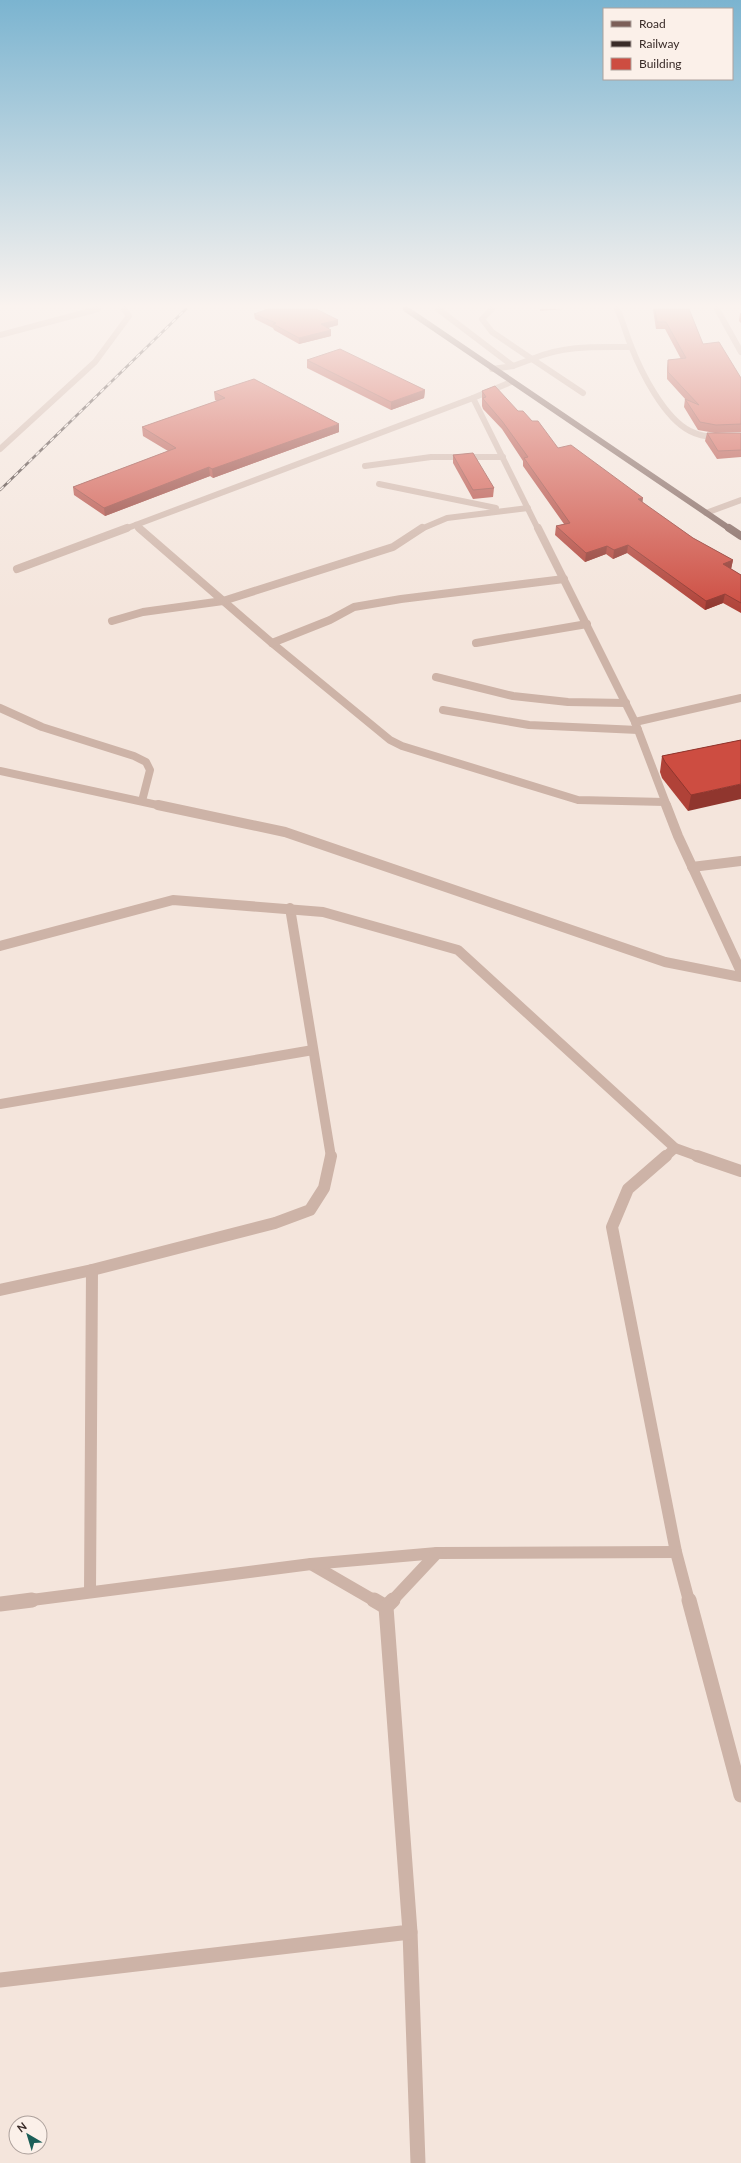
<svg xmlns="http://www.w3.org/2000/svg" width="741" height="2163" font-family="Lato,sans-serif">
  <rect width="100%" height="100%" fill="#f4e5dc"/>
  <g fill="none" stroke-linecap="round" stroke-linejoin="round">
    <g stroke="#cdb3a7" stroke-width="6">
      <polyline points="438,309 513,366"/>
      <polyline points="492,309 482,319 492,332 532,359 513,366 492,369"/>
      <path d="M617,309C623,321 626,334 631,346C641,372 664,418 690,431C705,439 724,438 741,436"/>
      <polyline points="717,309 741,352"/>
      <polyline points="0,335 98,309"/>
      <polyline points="511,382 473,398 538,529"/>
      <path d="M583,393L532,359C564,345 597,347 631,347"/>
      <polyline points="0,449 95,362 129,316 124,309"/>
      <polyline points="365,466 431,457 503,457"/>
      <polyline points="379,484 496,508"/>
      <polyline points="706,513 741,500"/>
      <polyline points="136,525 140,529"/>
      <polyline points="125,529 473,398"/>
      <polyline points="421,529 447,518 528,508"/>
    </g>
    <g stroke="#cdb3a7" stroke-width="8">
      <polyline points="139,528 272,643 390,740 402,746 578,800 665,802"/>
      <polyline points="538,528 635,722 667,806"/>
      <polyline points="17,569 127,528"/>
      <polyline points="112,621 143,612 223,601 393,547 422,528"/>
      <polyline points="272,643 330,620 354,607 401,599 564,579"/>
      <polyline points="476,643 587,624"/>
      <polyline points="436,677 513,696 568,702 626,703"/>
      <polyline points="0,708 42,727 134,756 146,762 150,770 142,801"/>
      <polyline points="443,710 529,725 638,730"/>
      <polyline points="635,722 741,698"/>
      <polyline points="0,771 162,806"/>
    </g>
    <g stroke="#cdb3a7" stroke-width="10">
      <polyline points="158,805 285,832 665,962 741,977"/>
      <polyline points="666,805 678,836 741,972"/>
      <polyline points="692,867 741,861"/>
      <polyline points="290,908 331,1157"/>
      <polyline points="0,946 173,900 323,912 458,950 675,1148 700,1157"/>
      <polyline points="0,1104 313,1050"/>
      <polyline points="665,1157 675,1148"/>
    </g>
    <g stroke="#cdb3a7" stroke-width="12">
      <polyline points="666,1156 628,1189 612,1227 676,1552 689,1601"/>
      <polyline points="697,1156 741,1171"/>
      <polyline points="0,1290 92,1270 275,1223 310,1210 324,1188 331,1156"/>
      <polyline points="311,1564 375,1601"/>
      <polyline points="90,1592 92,1270"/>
      <polyline points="24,1601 311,1564 437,1553 676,1552"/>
      <polyline points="392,1601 437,1553"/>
    </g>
    <g stroke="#cdb3a7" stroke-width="15">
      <polyline points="374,1600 386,1607"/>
      <polyline points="689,1600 741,1795"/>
      <polyline points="0,1604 32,1600"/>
      <polyline points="410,1932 418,2163"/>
      <polyline points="0,1980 410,1932 386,1607 393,1600"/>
    </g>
    <polyline stroke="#7c5f58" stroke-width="6" points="406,309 730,529"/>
    <polyline stroke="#7c5f58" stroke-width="8" points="729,528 741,536"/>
    <defs>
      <polyline id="rail" points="0,490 186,309"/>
    </defs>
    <use href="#rail" stroke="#392b28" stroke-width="2.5"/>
    <use href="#rail" stroke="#fbf0e9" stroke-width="1.5" stroke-dasharray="5" stroke-linecap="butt"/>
  </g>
  <g fill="#b04238">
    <polygon points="653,309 689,309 703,344 741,378 741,432 715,433 698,430 684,407 685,399 686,400 667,379 667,368 668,360 681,359 665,329 656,329"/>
    <polygon points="740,313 741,313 741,323 739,321"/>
    <polygon points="254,314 338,320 338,325 327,328 331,336 299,344 274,330 273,328 255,319"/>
    <polygon points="307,360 425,390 424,398 391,410 307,368"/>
    <polygon points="482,391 518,411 532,421 558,448 643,503 693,538 733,560 731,569 741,575 741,613 723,603 705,610 627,553 613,559 606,554 585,562 555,535 556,526 564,524 523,466 523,461 502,429 483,409 482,406"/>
    <polygon points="214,392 339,432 213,478 210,476 105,516 74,495 73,487 168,451 143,436 142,427 217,401 215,400"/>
    <polygon points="707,433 741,433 741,457 717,459 705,441"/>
    <polygon points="453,455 494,488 493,497 473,499 453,463"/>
    <polygon points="741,740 688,811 662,778 660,772 662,756"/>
  </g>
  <g fill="#90362e">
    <polygon points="540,309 563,309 540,311"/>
    <polygon points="338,320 338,325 321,330 321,324"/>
    <polygon points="331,330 331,336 299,344 299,338"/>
    <polygon points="425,390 424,398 391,410 391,402"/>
    <polygon points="339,424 339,432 213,478 212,469"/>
    <polygon points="209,467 210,476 105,516 104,508"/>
    <polygon points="643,498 642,507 638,499"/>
    <polygon points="628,545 627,553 613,559 614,550"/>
    <polygon points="607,546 606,554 585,562 586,553"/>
    <polygon points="733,560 731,569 723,564"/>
    <polygon points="725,594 723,603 705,610 706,601"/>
    <polygon points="741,784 741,799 688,811 691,795"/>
  </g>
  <g fill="#cd4d41" stroke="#90362e">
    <polygon points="268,309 316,309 338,320 321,324 331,330 299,338 273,324 276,323 254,314"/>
    <polygon points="655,309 689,309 703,344 719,342 741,378 741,424 716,425 700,422 685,399 699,405 668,372 668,360 686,358 666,322 657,322"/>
    <polygon points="340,349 425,390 391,402 307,360"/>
    <polygon points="254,379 339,424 212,469 209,467 104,508 73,487 176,448 142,427 225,398 214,392"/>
    <polygon points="495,386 518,411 523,411 532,421 538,421 558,448 571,445 643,498 638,499 693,538 733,560 723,564 741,575 741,603 725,594 706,601 628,545 614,550 607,546 586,553 556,526 570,523 524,458 528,457 502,421 484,400 483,398 486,397 482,391"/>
    <polygon points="707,433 741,433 741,450 718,451"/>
    <polygon points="473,453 494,488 473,490 453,455"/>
    <polygon points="741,740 741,784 691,795 665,762 662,756"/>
  </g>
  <linearGradient id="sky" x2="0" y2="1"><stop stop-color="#7bb4d0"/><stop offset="0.5" stop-color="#faf3ef"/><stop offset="1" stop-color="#faf3ef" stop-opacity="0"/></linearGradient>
  <rect width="741" height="612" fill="url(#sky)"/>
  <rect x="603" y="8" width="130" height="72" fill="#fbf0e9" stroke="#ada19c"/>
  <rect x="611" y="21" width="20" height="6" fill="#7c5f58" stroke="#ada19c"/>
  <text x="639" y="28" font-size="12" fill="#392b28">Road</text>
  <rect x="611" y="41" width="20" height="6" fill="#392b28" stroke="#ada19c"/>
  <text x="639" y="48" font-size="12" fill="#392b28">Railway</text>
  <rect x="611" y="58" width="20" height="12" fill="#cd4d41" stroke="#ada19c"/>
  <text x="639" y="68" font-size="12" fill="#392b28">Building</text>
  <g transform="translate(28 2135) rotate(322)"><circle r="19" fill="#fbf0e9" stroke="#ada19c"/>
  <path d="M0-3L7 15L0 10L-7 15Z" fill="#1b5e57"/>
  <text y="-6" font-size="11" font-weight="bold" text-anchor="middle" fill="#392b28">N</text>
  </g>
</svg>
